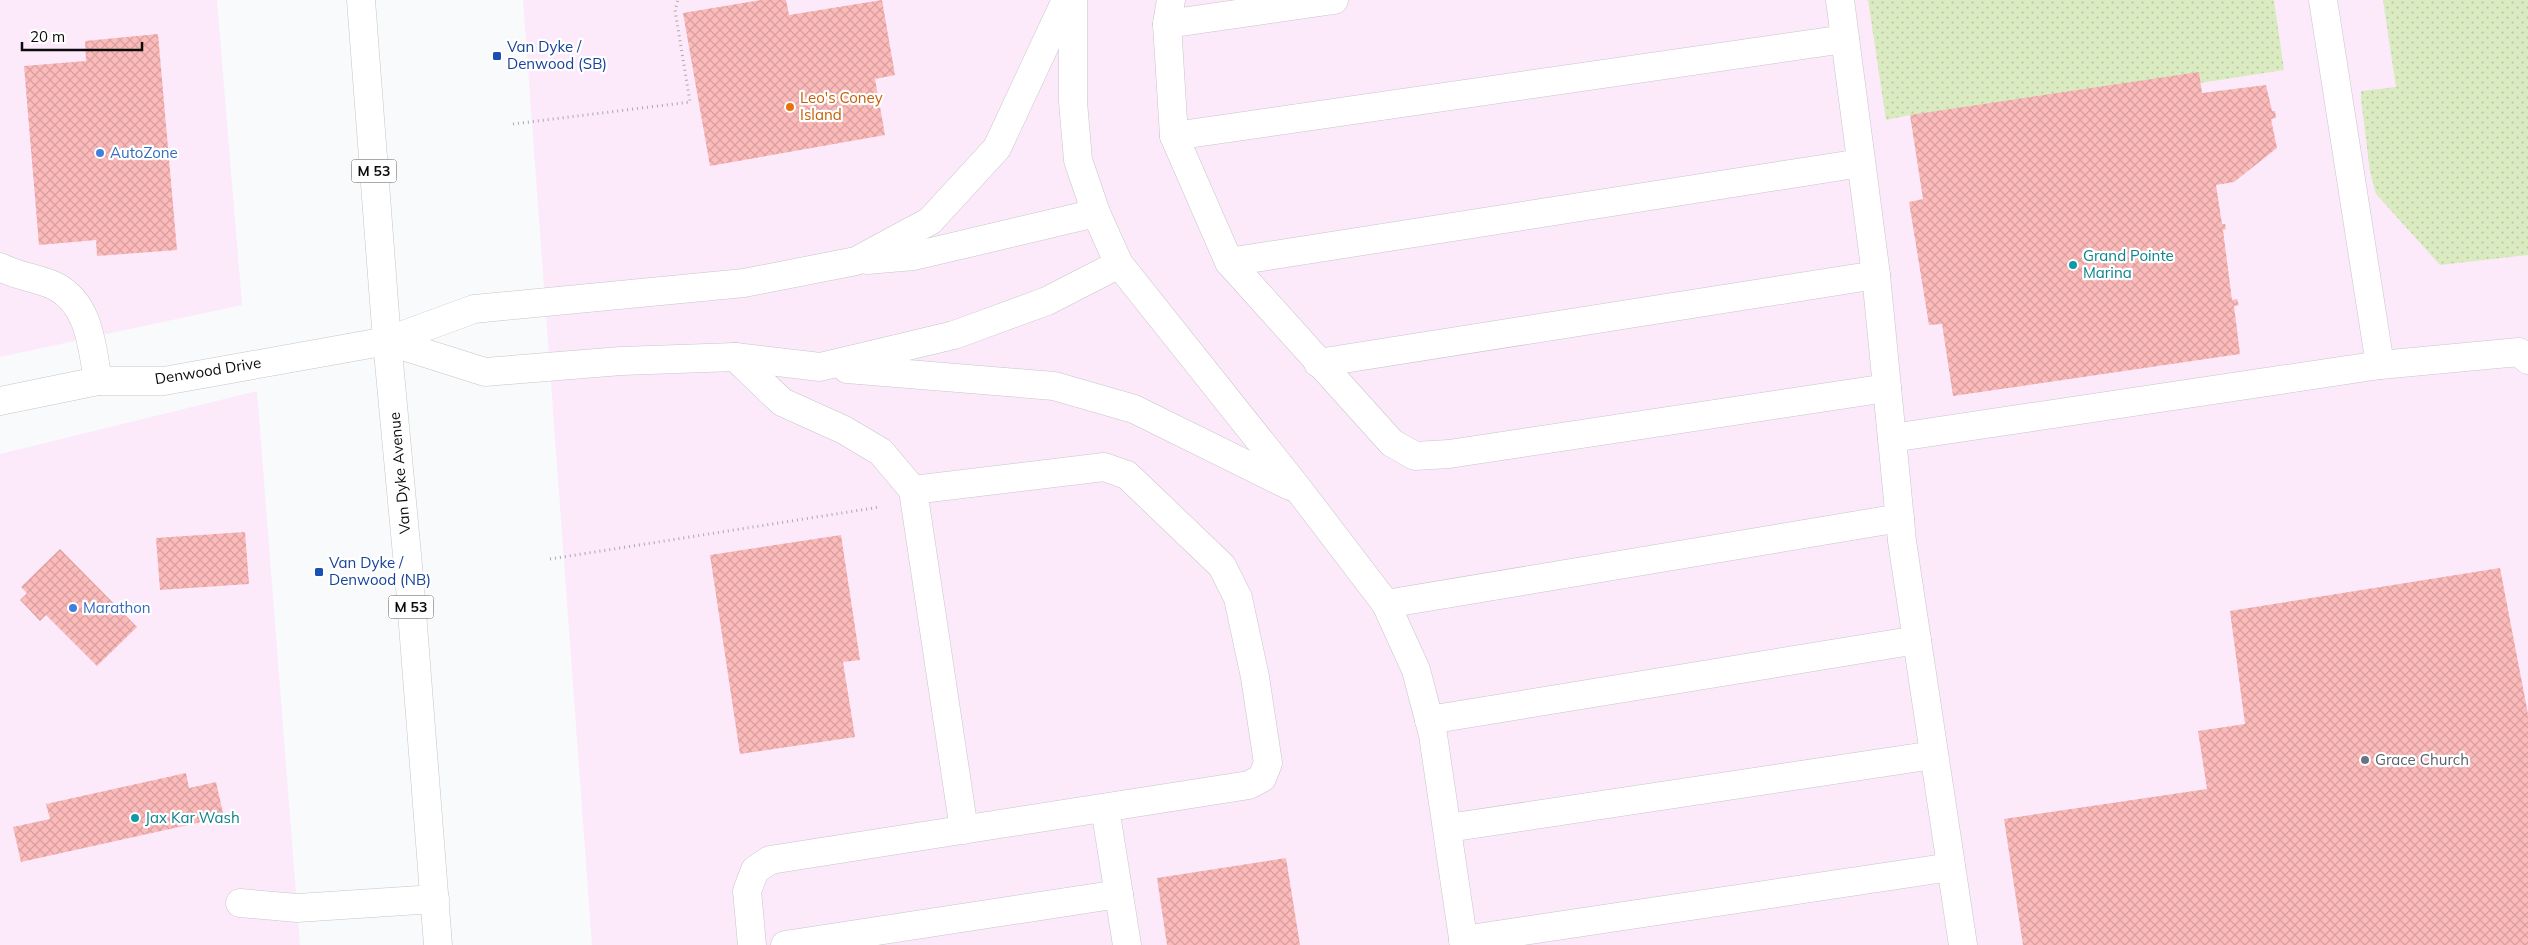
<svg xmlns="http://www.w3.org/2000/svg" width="2528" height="945" font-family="Mulish,sans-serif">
  <defs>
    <pattern id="green-dots" width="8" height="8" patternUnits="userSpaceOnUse" patternTransform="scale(1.25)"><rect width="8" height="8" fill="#dbebc1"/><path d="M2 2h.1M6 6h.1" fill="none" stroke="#bbc8a5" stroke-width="1.8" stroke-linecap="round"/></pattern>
    <pattern id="building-cross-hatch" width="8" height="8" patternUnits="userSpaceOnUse" patternTransform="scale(1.25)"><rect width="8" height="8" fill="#fcbbba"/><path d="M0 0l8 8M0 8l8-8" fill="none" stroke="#d79f9f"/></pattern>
  </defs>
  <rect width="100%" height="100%" fill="#f9fafc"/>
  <g fill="#fceafb">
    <polygon points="0,0 217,0 242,305 0,357"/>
    <polygon points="523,0 2528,0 2528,945 592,945"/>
    <polygon points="257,391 300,945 0,945 0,454"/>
  </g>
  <g fill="url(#green-dots)">
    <polygon points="1868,0 2274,0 2284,70 2200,83 1910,115 1886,120"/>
    <polygon points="2383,0 2528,0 2528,255 2440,265 2376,194 2370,172 2361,99 2361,91 2396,87"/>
  </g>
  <g fill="url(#building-cross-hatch)">
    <polygon points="761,0 786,0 789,15 882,0 895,75 875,79 885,135 710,166 683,13"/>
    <polygon points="158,34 177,250 97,256 96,240 39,245 24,66 86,61 85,41"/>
    <polygon points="2199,72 2202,93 2266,85 2272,111 2275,111 2276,118 2271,119 2277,148 2234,182 2216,185 2222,224 2225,224 2226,229 2223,230 2232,300 2237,299 2239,305 2234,306 2240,354 1953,396 1942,324 1929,325 1909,202 1923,199 1910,115"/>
    <polygon points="245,532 249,584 160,590 156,538"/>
    <polygon points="841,535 860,660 843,662 855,737 740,754 710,555"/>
    <polygon points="60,549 137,627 97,666 46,615 40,621 20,600 27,593 21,587"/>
    <polygon points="2500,568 2528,714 2528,945 2023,945 2004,819 2207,789 2198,731 2245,724 2230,611"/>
    <polygon points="186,773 189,788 216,782 224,817 21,862 13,827 50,819 46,804"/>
    <polygon points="1286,858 1300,945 1167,945 1157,878"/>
  </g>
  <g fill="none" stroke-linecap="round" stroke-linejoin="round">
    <defs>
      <g id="minor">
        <polyline points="1073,0 1073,102 1078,160 1096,213 1119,264 1299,490 1386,604 1416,670 1433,735 1464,945"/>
        <polyline points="1171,0 1167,24 1174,136 1229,262 1392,443 1415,456 1449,454 1887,388"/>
        <polyline points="1840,0 1876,275 1902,541 1963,945"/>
        <polyline points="2323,0 2380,365"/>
        <polyline points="1167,24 1334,0"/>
        <polyline points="1174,136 1845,39"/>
        <polyline points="867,260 914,256 1096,213"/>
        <polyline points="1229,262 1861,163"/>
        <path d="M0,267C17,276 37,278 55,286C90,304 92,347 98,381"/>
        <polyline points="387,341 485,372 621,361 735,357 820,367 954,335 1047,301 1119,264"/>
        <polyline points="735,357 782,402 844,430 881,452 913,490"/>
        <polyline points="1318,363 1876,275"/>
        <polyline points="847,369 1054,386 1134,409 1290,486"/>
        <polyline points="0,401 98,381 164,381 387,341 474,309 744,283 856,261 930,221 997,148 1066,0"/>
        <polyline points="1892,438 2380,365 2519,352 2528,360"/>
        <polyline points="1386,604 1900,518"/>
        <polyline points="1429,720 1917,640"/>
        <polyline points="1105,808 1127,945"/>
        <polyline points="1448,828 1934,755"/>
        <polyline points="240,903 297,908 435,899"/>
        <polyline points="1463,940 1951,867"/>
        <polyline points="752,945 747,891 755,870 770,860 1249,785 1262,778 1268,763 1255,677 1238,598 1222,566 1127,475 1104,467 913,490 964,830"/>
        <polyline points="785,945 1119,894"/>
      </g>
      <polyline id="major" points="361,0 387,341 410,587 438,945"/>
    </defs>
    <use href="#minor" stroke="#c5c6c8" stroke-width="29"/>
    <use href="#major" stroke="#c5c6c8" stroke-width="29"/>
    <g stroke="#a9aaab" stroke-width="3" stroke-dasharray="1 4" stroke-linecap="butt">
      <polyline points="513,124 690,102 675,10 678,0"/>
      <polyline points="550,559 880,507"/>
    </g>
    <use href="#minor" stroke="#fff" stroke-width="28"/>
    <use href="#major" stroke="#fff" stroke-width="28"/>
  </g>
  <g fill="#1a4fb4" stroke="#fff" stroke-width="2">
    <rect x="492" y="51" width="10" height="10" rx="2.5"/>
    <rect x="314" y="567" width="10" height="10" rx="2.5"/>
  </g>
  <circle fill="#e8710a" stroke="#fff" stroke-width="2" cx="790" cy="107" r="5"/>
  <g fill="#3f7fe0" stroke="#fff" stroke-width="2">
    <circle cx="100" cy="153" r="5"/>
    <circle cx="73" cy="608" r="5"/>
  </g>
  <g fill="#0f9aa8" stroke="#fff" stroke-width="2">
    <circle cx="2073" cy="265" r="5"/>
    <circle cx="135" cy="818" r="5"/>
  </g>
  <circle fill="#6b7280" stroke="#fff" stroke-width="2" cx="2365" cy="760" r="5"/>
  <g text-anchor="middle" stroke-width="4.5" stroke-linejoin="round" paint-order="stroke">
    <g fill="#fff" stroke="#545455" stroke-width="1">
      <rect x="351.5" y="159.5" width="45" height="23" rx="4"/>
      <rect x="388.5" y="595.5" width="45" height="23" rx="4"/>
    </g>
    <g font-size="14" font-weight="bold" fill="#0b0b0c">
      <text x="374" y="176">M 53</text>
      <text x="411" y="612">M 53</text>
    </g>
    <g font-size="15" fill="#164399" stroke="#fff" text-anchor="start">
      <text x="507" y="52">Van Dyke /<tspan x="507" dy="17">Denwood (SB)</tspan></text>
      <text x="329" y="568">Van Dyke /<tspan x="329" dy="17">Denwood (NB)</tspan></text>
    </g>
    <g font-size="15" fill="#c56008" stroke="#fff" text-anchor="start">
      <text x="800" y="103">Leo's Coney<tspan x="800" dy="17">Island</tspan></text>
    </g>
    <g font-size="15" fill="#366cbe" stroke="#fff" text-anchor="start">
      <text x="110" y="158">AutoZone</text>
      <text x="83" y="613">Marathon</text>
    </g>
    <g font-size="15" fill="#0d838f" stroke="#fff" text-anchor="start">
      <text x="2083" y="261">Grand Pointe<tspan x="2083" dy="17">Marina</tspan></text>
      <text x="145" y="823">Jax Kar Wash</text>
    </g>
    <g font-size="15" fill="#0b0b0c" stroke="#fff">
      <text transform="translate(208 371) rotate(-9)" y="5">Denwood Drive</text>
      <text transform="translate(400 473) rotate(-95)" y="5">Van Dyke Avenue</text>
    </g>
    <g font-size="15" fill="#5b616d" stroke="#fff" text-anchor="start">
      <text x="2375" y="765">Grace Church</text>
    </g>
  </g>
  <path d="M22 42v8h120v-8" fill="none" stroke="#0b0b0c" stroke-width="2.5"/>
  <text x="30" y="42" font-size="15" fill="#0b0b0c" stroke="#ffffff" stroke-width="4" paint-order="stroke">20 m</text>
</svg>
